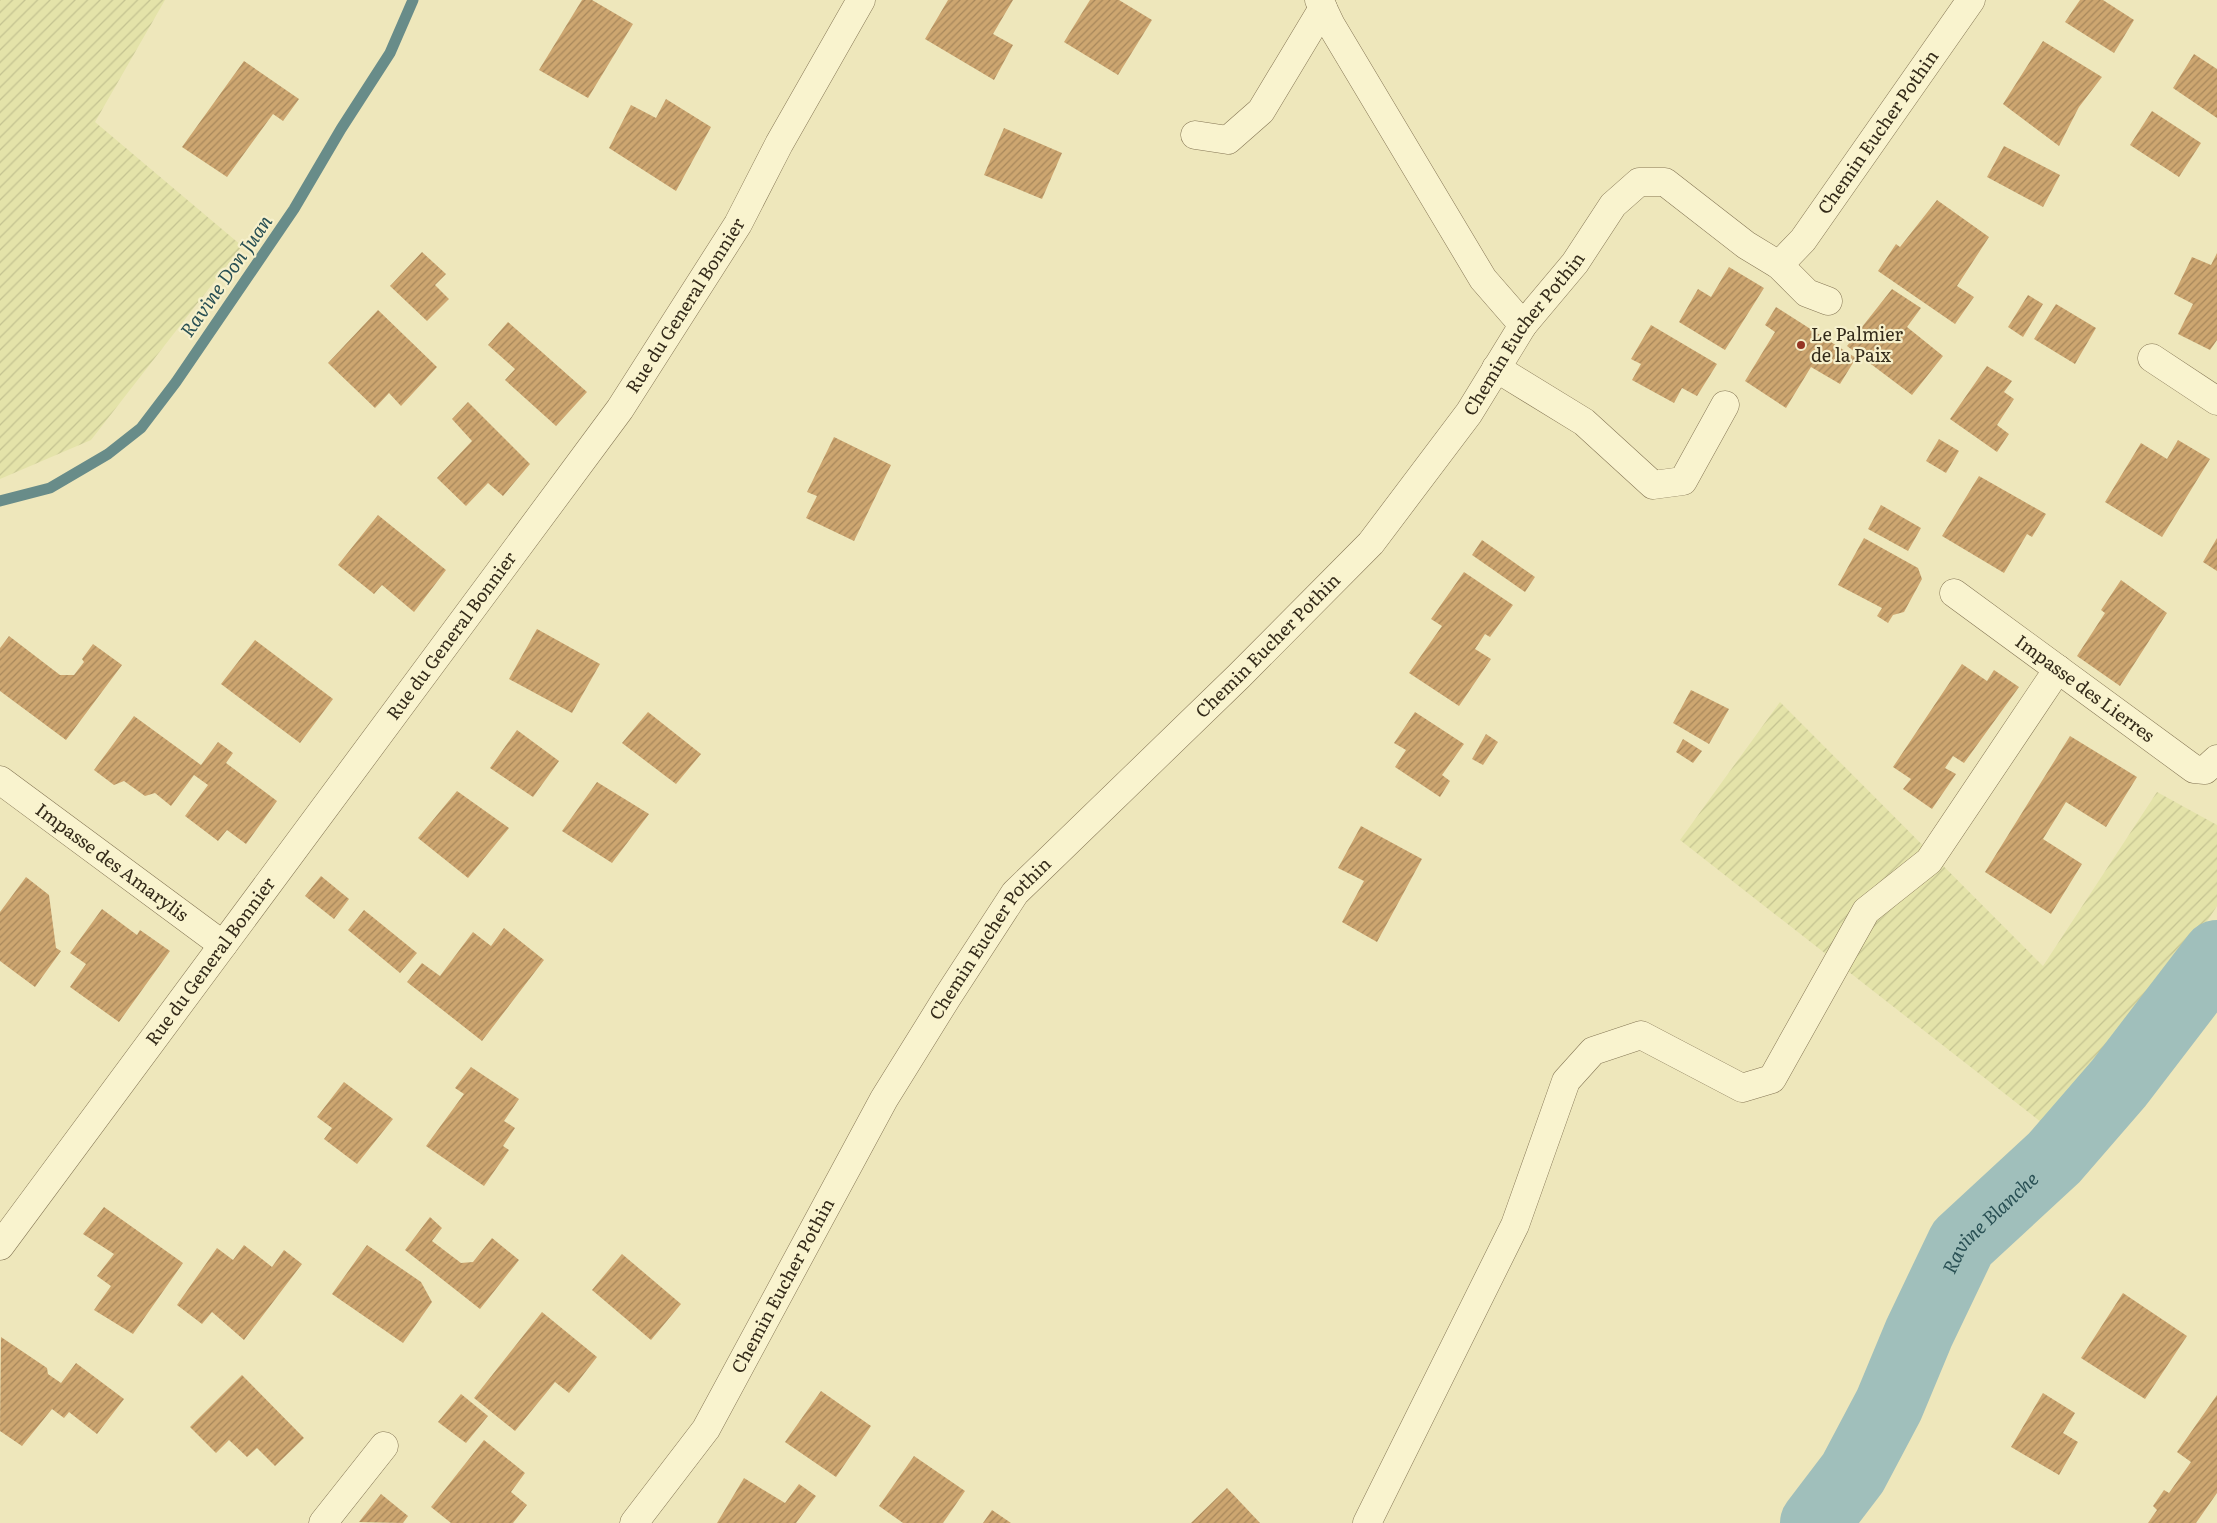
<svg xmlns="http://www.w3.org/2000/svg" width="2217" height="1523" font-family="Literata,serif">
  <defs>
    <pattern id="farmland-furrows" width="10" height="10" patternUnits="userSpaceOnUse" patternTransform="scale(1.25)"><rect width="10" height="10" fill="#e4e3a9"/><path d="M-1 1l2-2M0 10L10 0M9 11l2-2" fill="none" stroke="#c4c391"/></pattern>
    <pattern id="building-hatch" width="6" height="6" patternUnits="userSpaceOnUse" patternTransform="scale(1.25)"><rect width="6" height="6" fill="#cda670"/><path d="M-1 1l2-2M0 6l6-6M5 7l2-2" fill="none" stroke="#a7875b"/></pattern>
  </defs>
  <rect width="100%" height="100%" fill="#eee7bb"/>
  <g fill="url(#farmland-furrows)">
    <polygon points="0,0 165,0 95,122 242,246 91,440 0,479"/>
    <polygon points="1780,702 2043,966 2157,792 2217,825 2217,906 2064,1140 1680,840"/>
  </g>
  <g fill="none" stroke-linecap="round" stroke-linejoin="round">
    <polyline stroke="#688c89" stroke-width="11" points="0,501 50,488 108,454 141,428 176,382 294,209 341,129 390,53 413,0"/>
    <path stroke="#a0bfbb" stroke-width="70" id="s1" d="M1815,1523L1853,1473L1889,1405L1919,1333L1962,1243L2054,1158L2119,1083L2217,955"/>
  </g>
  <g fill="url(#building-hatch)">
    <polygon points="582,0 592,0 633,24 588,98 539,70"/>
    <polygon points="948,0 1013,0 993,34 1013,45 994,80 925,39"/>
    <polygon points="1090,0 1119,0 1152,20 1118,75 1064,42"/>
    <polygon points="2080,0 2103,0 2134,20 2114,53 2065,22"/>
    <polygon points="2043,41 2102,77 2079,107 2059,146 2003,104"/>
    <polygon points="2194,54 2217,69 2217,118 2173,88"/>
    <polygon points="244,61 299,99 283,121 273,114 227,177 182,147"/>
    <polygon points="666,99 711,127 676,191 609,148 631,105 656,118"/>
    <polygon points="2152,111 2201,143 2179,177 2130,145"/>
    <polygon points="1004,128 1062,153 1042,199 984,175"/>
    <polygon points="2004,146 2060,175 2043,207 1987,177"/>
    <polygon points="1937,200 1989,237 1957,286 1974,297 1955,324 1878,271 1896,244 1900,247"/>
    <polygon points="422,252 446,274 435,285 449,299 427,321 390,286"/>
    <polygon points="2217,253 2217,340 2210,350 2178,334 2193,304 2174,294 2192,257 2211,265"/>
    <polygon points="1729,267 1764,288 1725,350 1679,322 1698,289 1711,297"/>
    <polygon points="1892,289 1921,308 1907,327 1943,356 1912,395 1847,346"/>
    <polygon points="2028,295 2043,304 2023,337 2008,327"/>
    <polygon points="2056,304 2096,328 2075,364 2034,339"/>
    <polygon points="1776,307 1856,358 1840,384 1811,367 1786,408 1745,381 1775,332 1765,325"/>
    <polygon points="378,310 437,367 401,406 389,393 375,408 328,363"/>
    <polygon points="508,322 587,392 556,426 505,380 515,369 488,345"/>
    <polygon points="1651,325 1717,364 1697,396 1682,388 1674,403 1632,380 1641,364 1631,359"/>
    <polygon points="1987,366 2012,381 2004,392 2014,399 1997,425 2009,434 1997,452 1950,419"/>
    <polygon points="468,402 530,464 503,496 488,483 466,506 437,478 472,441 452,419"/>
    <polygon points="834,437 891,465 854,541 806,518 817,496 807,492"/>
    <polygon points="1939,439 1959,451 1946,473 1926,461"/>
    <polygon points="2178,440 2210,459 2162,537 2105,502 2141,443 2167,459"/>
    <polygon points="1979,476 2046,514 2032,537 2027,534 2004,573 1942,536"/>
    <polygon points="1881,505 1921,528 1908,551 1868,529"/>
    <polygon points="378,515 446,570 414,612 382,585 374,594 338,565"/>
    <polygon points="1864,538 1918,568 1922,579 1904,612 1893,615 1888,623 1877,616 1882,608 1838,585"/>
    <polygon points="2217,538 2217,571 2203,562"/>
    <polygon points="1482,540 1535,577 1525,592 1472,555"/>
    <polygon points="1464,572 1513,605 1490,637 1485,634 1475,649 1491,659 1459,706 1409,673 1442,626 1431,619"/>
    <polygon points="2121,580 2167,613 2120,686 2077,656 2105,613 2101,610"/>
    <polygon points="537,629 600,664 572,713 509,679"/>
    <polygon points="9,636 60,675 74,675 84,662 82,659 93,644 122,665 66,740 0,691 0,648"/>
    <polygon points="255,640 333,699 300,743 221,684"/>
    <polygon points="1962,664 1987,681 1994,670 2019,687 1964,763 1953,756 1945,768 1956,774 1932,809 1903,789 1911,779 1893,767"/>
    <polygon points="1691,690 1729,709 1709,744 1673,723"/>
    <polygon points="648,712 701,754 676,784 622,743"/>
    <polygon points="1415,712 1464,744 1442,775 1450,781 1440,797 1395,767 1406,750 1394,743"/>
    <polygon points="134,716 201,765 218,742 233,753 226,763 277,801 246,844 227,830 218,841 185,816 208,785 194,775 171,806 155,793 145,796 124,781 114,785 94,770"/>
    <polygon points="517,730 559,761 533,797 490,768"/>
    <polygon points="1486,734 1498,742 1483,765 1472,759"/>
    <polygon points="2070,736 2137,777 2106,827 2066,802 2043,839 2082,864 2051,914 1985,872"/>
    <polygon points="1683,739 1702,751 1693,763 1676,752"/>
    <polygon points="597,782 649,814 612,863 562,831"/>
    <polygon points="457,791 509,828 468,878 418,838"/>
    <polygon points="1361,826 1422,859 1377,942 1342,922 1364,881 1338,868"/>
    <polygon points="321,876 349,899 334,919 305,896"/>
    <polygon points="26,877 49,895 56,948 61,951 35,987 0,961 0,912"/>
    <polygon points="102,909 137,935 140,930 170,951 119,1022 70,987 86,964 70,953"/>
    <polygon points="364,910 417,953 400,973 348,930"/>
    <polygon points="504,928 544,960 482,1041 407,982 422,963 440,976 473,932 491,946"/>
    <polygon points="471,1067 519,1099 504,1121 515,1128 503,1146 509,1150 484,1186 426,1146 464,1094 455,1088"/>
    <polygon points="344,1082 393,1119 357,1164 324,1139 332,1128 317,1117"/>
    <polygon points="104,1207 183,1263 133,1334 94,1310 111,1286 97,1276 114,1254 83,1234"/>
    <polygon points="430,1217 442,1228 432,1241 461,1263 473,1262 492,1238 519,1260 480,1309 405,1250"/>
    <polygon points="244,1245 272,1267 284,1250 302,1264 244,1340 212,1312 202,1324 177,1305 217,1248 233,1260"/>
    <polygon points="367,1245 421,1282 432,1302 403,1343 332,1294"/>
    <polygon points="622,1254 681,1304 651,1340 592,1290"/>
    <polygon points="2123,1293 2187,1336 2145,1399 2081,1358"/>
    <polygon points="542,1312 597,1357 569,1393 555,1382 515,1431 474,1398"/>
    <polygon points="1,1337 47,1368 48,1374 61,1383 76,1363 124,1399 97,1434 69,1412 64,1418 52,1409 22,1446 0,1431"/>
    <polygon points="242,1375 304,1438 275,1466 257,1448 247,1457 229,1440 216,1453 190,1427"/>
    <polygon points="821,1391 871,1426 836,1477 785,1442"/>
    <polygon points="2043,1393 2075,1413 2063,1433 2078,1442 2059,1475 2011,1447"/>
    <polygon points="461,1394 488,1416 466,1443 438,1422"/>
    <polygon points="2217,1395 2217,1493 2196,1523 2148,1523 2157,1510 2153,1506 2164,1490 2169,1493 2191,1462 2177,1452"/>
    <polygon points="484,1440 525,1473 511,1492 527,1505 513,1523 451,1523 431,1507"/>
    <polygon points="914,1456 965,1491 943,1523 903,1523 879,1506"/>
    <polygon points="744,1478 785,1503 799,1484 816,1496 796,1523 717,1523"/>
    <polygon points="1227,1488 1260,1523 1191,1523"/>
    <polygon points="381,1494 408,1516 403,1523 359,1522"/>
    <polygon points="992,1510 1011,1523 983,1523"/>
  </g>
  <g fill="none" stroke-linecap="round" stroke-linejoin="round">
    <defs>
      <g id="minor">
        <polyline points="1319,0 1331,25 1483,279 1523,325"/>
        <polyline points="1195,135 1228,140 1261,111 1323,8"/>
        <polyline points="1779,265 1807,293 1828,301"/>
        <polyline points="2152,358 2217,401"/>
        <polyline points="1496,368 1584,422 1653,485 1683,481 1725,405"/>
        <path id="s2" d="M1954,593L2194,769L2205,770L2217,759"/>
        <path id="s3" d="M0,780L223,945"/>
        <path id="s4" d="M0,1246L620,409L738,224L779,144L861,0"/>
        <polyline points="323,1523 384,1446"/>
        <path id="s5" d="M634,1523L706,1429L884,1099L948,996L1015,893L1239,676L1371,543L1469,413L1523,325L1575,263L1613,205L1639,182H1665L1746,245L1779,265L1803,240L1971,0"/>
        <polyline points="1367,1523 1515,1225 1566,1081 1593,1051 1641,1035 1742,1088 1772,1079 1866,911 1929,861 2058,669"/>
      </g>
    </defs>
    <use href="#minor" stroke="#857655" stroke-width="29"/>
    <use href="#minor" stroke="#f9f3ce" stroke-width="28"/>
  </g>
  <circle fill="#953524" stroke="#f6f0cb" stroke-width="2" cx="1801" cy="345" r="5"/>
  <g text-anchor="middle" stroke-width="4.5" stroke-linejoin="round" paint-order="stroke">
    <g font-size="18" fill="#342b1a" stroke="#f6f0cb">
      <text dy="6" stroke="none"><textPath href="#s5" startOffset="2021">Chemin Eucher Pothin</textPath></text>
      <text dy="6" stroke="none"><textPath href="#s4" startOffset="1164">Rue du General Bonnier</textPath></text>
      <text dy="6" stroke="none"><textPath href="#s5" startOffset="1496">Chemin Eucher Pothin</textPath></text>
      <text dy="6" stroke="none"><textPath href="#s4" startOffset="759">Rue du General Bonnier</textPath></text>
      <text dy="6" stroke="none"><textPath href="#s5" startOffset="1091">Chemin Eucher Pothin</textPath></text>
      <text dy="6" stroke="none"><textPath href="#s2" startOffset="162">Impasse des Lierres</textPath></text>
      <text dy="6" stroke="none"><textPath href="#s3" startOffset="139">Impasse des Amarylis</textPath></text>
      <text dy="6" stroke="none"><textPath href="#s5" startOffset="686">Chemin Eucher Pothin</textPath></text>
      <text dy="6" stroke="none"><textPath href="#s4" startOffset="354">Rue du General Bonnier</textPath></text>
      <text dy="6" stroke="none"><textPath href="#s5" startOffset="281">Chemin Eucher Pothin</textPath></text>
    </g>
    <g font-size="18" fill="#342b1a" stroke="#f6f0cb" text-anchor="start">
      <text x="1811" y="341">Le Palmier<tspan x="1811" dy="21">de la Paix</tspan></text>
    </g>
    <g font-size="19" font-style="italic" fill="#295054" stroke="#f6f0cb">
      <text transform="translate(226 276) rotate(-55)" y="7">Ravine Don Juan</text>
      <text dy="7" stroke="none"><textPath href="#s1" startOffset="351">Ravine Blanche</textPath></text>
    </g>
  </g>
</svg>
